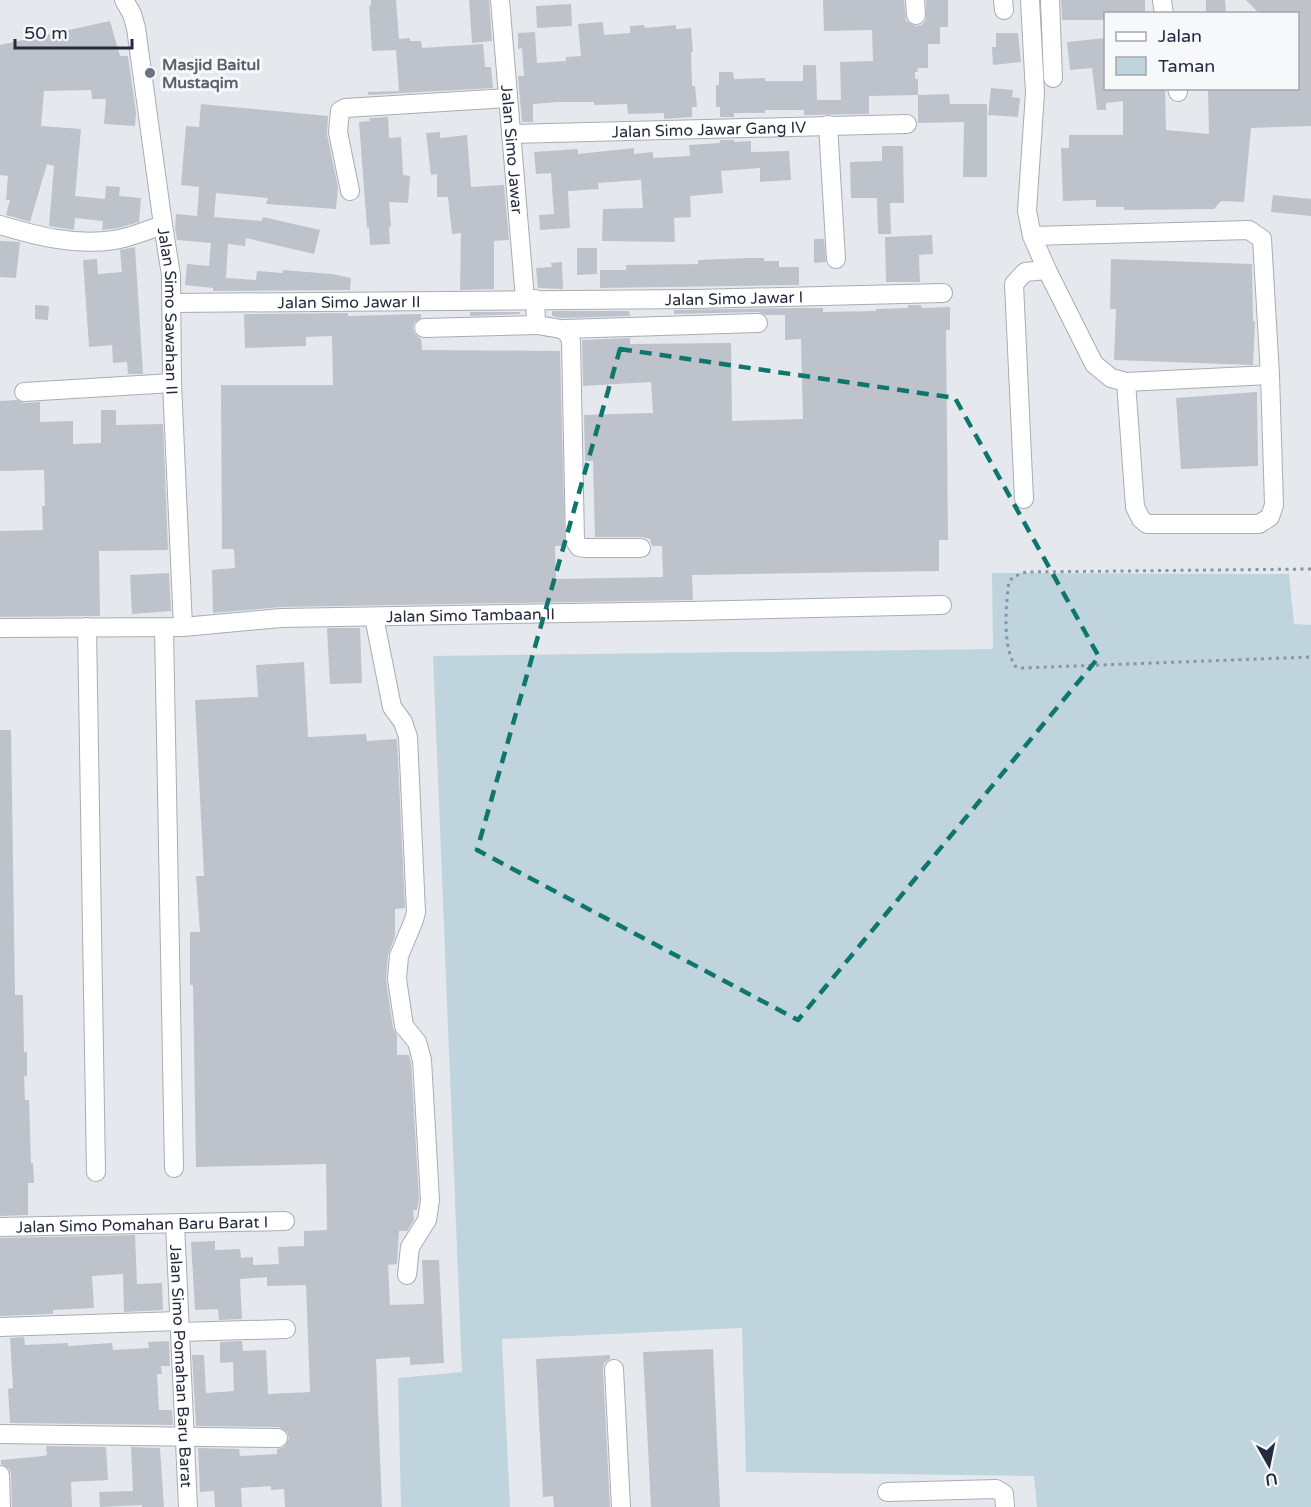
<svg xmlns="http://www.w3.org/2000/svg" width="1311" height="1507" font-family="'Varela Round',sans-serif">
  <rect width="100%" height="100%" fill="#e5e9ed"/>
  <polygon fill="#c0d4dd" points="992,573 1289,574 1294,624 1311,625 1311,1507 1037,1507 1034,1476 746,1472 742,1328 502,1339 510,1507 401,1507 398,1378 462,1372 433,656 993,649"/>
  <g fill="#bec3cb">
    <polygon points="371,0 396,0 399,39 410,38 410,41 421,41 422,48 483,44 485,67 491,67 493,88 368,95 368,92 399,91 396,50 372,51 369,6 371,5"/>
    <polygon points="469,0 489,0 492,41 472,43"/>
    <polygon points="823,0 904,0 906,21 916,26 922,25 926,19 926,0 948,0 948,27 940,27 940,44 928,44 928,68 917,68 918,72 915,72 915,79 918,79 918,95 869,96 869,114 804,115 804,110 765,110 765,113 734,113 734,117 720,117 720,107 716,107 716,85 719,85 719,72 733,72 734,79 765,78 765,81 803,81 803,65 816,65 817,100 841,100 840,62 873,61 872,30 824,31"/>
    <polygon points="1061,0 1145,0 1145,14 1106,14 1106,20 1062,20"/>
    <polygon points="1206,0 1225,0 1226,14 1206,14"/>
    <polygon points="1246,0 1311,0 1311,126 1251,128 1244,202 1221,201 1214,209 1124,210 1124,207 1096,207 1096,200 1063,201 1061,148 1069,148 1069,135 1123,135 1123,101 1106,103 1106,110 1097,110 1092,68 1070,70 1067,42 1106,38 1106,88 1165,88 1166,130 1209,134 1208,88 1298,88 1298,14 1260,14"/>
    <polygon points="571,4 572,26 537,28 536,6"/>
    <polygon points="110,21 120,56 128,56 136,113 135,126 104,124 106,99 92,99 91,90 44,91 41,126 81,129 75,196 105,199 106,186 120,187 119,196 141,198 139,222 118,228 102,230 103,221 75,218 74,230 49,226 54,166 47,164 30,222 6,215 10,200 6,200 8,176 0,175 0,45"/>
    <polygon points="603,22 604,35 630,33 630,26 644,25 645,28 676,25 676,29 691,28 693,52 691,52 692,86 695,86 697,107 692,107 692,117 664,119 664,113 628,114 627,104 594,105 594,102 557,102 533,104 533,122 522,122 518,76 524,76 522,48 518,49 518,33 535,32 537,63 566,61 566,57 581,56 578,24"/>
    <polygon points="996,33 1018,33 1021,62 993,65 992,47 996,47"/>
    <polygon points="991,88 1013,90 1012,97 1020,98 1018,117 988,115"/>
    <polygon points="949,94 950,104 987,104 987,177 963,177 964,122 918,123 918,95"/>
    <polygon points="201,104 328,116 327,134 338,187 336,209 266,204 268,198 216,193 214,217 262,221 263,217 320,230 314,254 246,238 245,246 228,244 226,278 256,280 257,271 283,273 283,270 332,274 351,278 350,290 213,291 213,288 185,285 187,264 209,266 211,243 177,240 175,229 176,214 197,216 199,187 181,185 186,126 199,127"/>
    <polygon points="388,117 389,138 401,137 403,175 410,176 408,203 389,202 391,227 389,227 390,244 370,245 369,227 367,228 359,122 370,121 369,118"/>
    <polygon points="440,132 440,138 467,135 471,187 504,185 509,240 494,241 494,289 460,290 461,233 452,234 448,197 437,197 437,174 431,175 426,133"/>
    <polygon points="720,140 734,140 734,142 751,141 751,152 789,151 791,180 760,182 760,168 721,171 723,193 690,196 691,217 674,218 675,242 602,241 603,209 643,208 641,180 598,183 599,189 568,191 570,228 540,230 539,215 554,214 551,173 536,174 534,152 578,149 578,154 634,148 634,154 653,152 653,158 690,156 689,145 720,143"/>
    <polygon points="882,146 903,146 904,203 890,203 891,234 878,234 877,198 851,198 850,162 882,161"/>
    <polygon points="1273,195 1311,199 1311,216 1271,212"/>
    <polygon points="932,235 933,254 919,255 920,282 886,282 885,237"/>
    <polygon points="814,239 824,239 826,262 814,263"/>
    <polygon points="0,241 20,242 16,278 0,277"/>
    <polygon points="135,247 143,374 128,374 127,362 113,363 112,345 89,347 83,260 97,259 98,274 122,272 120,250"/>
    <polygon points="577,248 597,248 597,274 577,275"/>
    <polygon points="747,258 764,258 764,261 779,261 779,267 799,267 799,285 600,288 600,270 626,270 626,265 698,264 698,260"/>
    <polygon points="1111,259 1252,264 1253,321 1255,321 1253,365 1114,360 1116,309 1110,309"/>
    <polygon points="562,262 563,289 538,288 536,268 552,267 551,263"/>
    <polygon points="35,305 49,306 48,320 35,319"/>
    <polygon points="908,305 921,305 922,308 950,307 950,330 946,330 948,540 939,540 939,571 692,575 693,600 281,607 213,613 212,570 235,568 234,549 222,549 221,385 333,385 332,336 306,337 306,346 245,348 244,314 348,313 348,316 421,314 421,318 414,323 413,329 415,334 421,339 422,350 560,351 565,546 555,546 556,579 663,577 662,546 652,546 650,539 642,537 595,537 593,461 585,461 584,415 653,413 651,382 583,386 582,340 630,338 630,344 731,343 732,421 803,419 801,339 785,340 785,315 766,315 758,312 674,314 674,310 799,308 823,308 823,312 876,311 876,309 908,308"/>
    <polygon points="552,311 629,311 630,316 562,318 552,316"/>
    <polygon points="470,312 520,312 520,314 470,316"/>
    <polygon points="1257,392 1258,466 1181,469 1176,398"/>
    <polygon points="17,400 24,403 40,402 40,422 73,421 73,444 101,443 101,410 116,410 116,425 163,424 168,550 99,551 100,616 0,617 0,531 43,530 42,506 45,506 44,470 0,471 0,401"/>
    <polygon points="169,573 171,611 132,614 130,575"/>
    <polygon points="327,628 360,628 362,683 330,684"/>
    <polygon points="304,662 308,737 366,734 367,741 397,739 405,908 395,909 395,936 388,955 386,980 393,1028 397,1035 397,1055 409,1055 411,1062 419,1199 417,1210 413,1210 414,1220 407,1231 399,1231 397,1264 388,1265 390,1305 424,1304 422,1260 439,1260 444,1363 410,1365 410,1357 376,1359 382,1507 285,1507 284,1489 271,1490 271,1486 241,1488 242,1507 215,1507 214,1491 200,1492 198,1448 239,1449 240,1456 277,1454 277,1449 284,1447 289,1438 287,1432 279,1427 196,1426 192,1355 204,1355 206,1393 234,1391 233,1362 220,1363 220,1342 242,1341 243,1351 266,1350 268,1394 310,1392 306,1285 267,1286 267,1277 240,1279 242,1319 219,1320 218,1309 195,1310 191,1242 215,1241 215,1250 240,1249 241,1258 253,1257 253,1265 279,1264 278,1247 304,1246 304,1231 327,1230 326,1164 196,1167 193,985 190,985 190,932 200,932 196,876 204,876 195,700 258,697 256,665"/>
    <polygon points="0,730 11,730 15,995 23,995 24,1052 27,1052 27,1076 24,1076 25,1100 29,1100 31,1163 33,1163 34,1183 28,1183 28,1215 0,1216"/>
    <polygon points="135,1235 137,1284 162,1283 163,1310 124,1312 123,1274 92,1276 94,1308 53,1310 53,1314 0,1316 0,1238"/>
    <polygon points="24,1337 25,1345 68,1343 68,1346 112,1343 113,1350 149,1348 148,1342 169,1341 170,1366 161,1366 162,1374 157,1374 159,1410 172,1410 173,1425 10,1423 8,1389 13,1388 10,1338"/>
    <polygon points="713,1349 720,1507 651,1507 643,1352"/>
    <polygon points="610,1355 610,1359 604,1363 603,1370 610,1507 554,1507 553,1496 543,1497 536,1359"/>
    <polygon points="46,1446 106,1447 108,1480 71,1482 72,1507 12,1507 11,1474 9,1469 1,1464 1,1460 43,1456 47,1455"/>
    <polygon points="131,1447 160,1448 164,1507 142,1507 142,1505 100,1507 99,1492 133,1491"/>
  </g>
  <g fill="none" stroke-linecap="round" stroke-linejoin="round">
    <defs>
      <g id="minor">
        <path id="s1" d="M124,0L132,14L136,28L163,225L171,275L172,383L183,627"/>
        <path id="s2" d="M500,0L525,299"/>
        <polyline points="915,0 916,15"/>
        <polyline points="1003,0 1004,10"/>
        <polyline points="1030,0 1035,93 1027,211 1032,236 1047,270 1094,364 1111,378 1126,382 1135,507 1141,519 1147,524 1259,524 1270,517 1274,505 1270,375 1262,239 1249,230 1032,236"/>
        <polyline points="1050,0 1053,78"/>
        <polyline points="1162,0 1164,14"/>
        <polyline points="1177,88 1178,92"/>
        <polyline points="828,125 836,259"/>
        <path id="s3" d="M511,134L907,124"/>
        <polyline points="350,191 338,132 340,111 345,108 508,98"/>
        <path d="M0,225C37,236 75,246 114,240C130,238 147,230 163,225"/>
        <path d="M535,299L536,322L539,325C552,329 567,325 571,341L575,541L579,547L585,548H641"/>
        <path id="s4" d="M173,303L696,299L943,293"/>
        <polyline points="424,328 539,325"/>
        <polyline points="564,329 758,323"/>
        <polyline points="1126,382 1270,375"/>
        <polyline points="24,392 172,383"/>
        <polyline points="1024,499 1014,284 1025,272 1047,270"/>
        <polyline points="374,617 392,707 403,722 408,737 416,912 414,920 399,956 397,979 404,1026 417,1042 422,1060 430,1200 427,1220 410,1247 407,1275"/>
        <polyline points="87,627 96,1172"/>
        <path id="s5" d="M0,628L183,627L281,618L690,611L942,605"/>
        <polyline points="164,628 174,1168"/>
        <path id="s6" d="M175,1224L188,1507"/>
        <path id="s7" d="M0,1227L285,1221"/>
        <polyline points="0,1327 179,1321"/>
        <polyline points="180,1332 286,1329"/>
        <polyline points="614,1369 621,1507"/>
        <polyline points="0,1434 278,1438"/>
        <polyline points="0,1475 1,1507"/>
        <polyline points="887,1492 996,1489 1004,1494 1005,1507"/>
      </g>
    </defs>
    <use href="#minor" stroke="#a8acb5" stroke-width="20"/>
    <path stroke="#8893af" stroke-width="3" stroke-dasharray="3 4.5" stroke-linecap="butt" d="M1311,569L1026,572L1015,576L1009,581C1006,606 1002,644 1015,666L1022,668L1311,657"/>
    <use href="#minor" stroke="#fff" stroke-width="18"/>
  </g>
  <path fill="none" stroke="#0f766e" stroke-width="4.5" stroke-dasharray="12 8" stroke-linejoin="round" d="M620,349L955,398L1099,657L798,1020L477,850Z"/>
  <circle fill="#6b7280" stroke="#f6f8fa" stroke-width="2" cx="150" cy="73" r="6"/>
  <g text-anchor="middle" stroke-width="6" stroke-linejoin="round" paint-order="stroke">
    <g font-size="16" font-weight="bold" fill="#5b616d" stroke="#f6f8fa" text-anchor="start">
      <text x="162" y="70">Masjid Baitul<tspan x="162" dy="18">Mustaqim</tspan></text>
    </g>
    <g font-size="16" fill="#252b3f" stroke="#f6f8fa">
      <text dy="6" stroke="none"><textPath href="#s3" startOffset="198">Jalan Simo Jawar Gang IV</textPath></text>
      <text dy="6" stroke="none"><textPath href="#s2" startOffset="150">Jalan Simo Jawar</textPath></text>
      <text dy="6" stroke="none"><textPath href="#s4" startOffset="561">Jalan Simo Jawar I</textPath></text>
      <text dy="6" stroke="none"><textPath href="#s4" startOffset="176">Jalan Simo Jawar II</textPath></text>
      <text dy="6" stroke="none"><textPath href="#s1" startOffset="316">Jalan Simo Sawahan II</textPath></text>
      <text dy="6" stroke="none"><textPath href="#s5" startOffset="471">Jalan Simo Tambaan II</textPath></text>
      <text dy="6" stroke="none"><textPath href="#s7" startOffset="142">Jalan Simo Pomahan Baru Barat I</textPath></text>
      <text dy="6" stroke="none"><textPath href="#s6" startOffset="142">Jalan Simo Pomahan Baru Barat</textPath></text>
    </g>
  </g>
  <rect x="1104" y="12" width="195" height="78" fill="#f6f8fa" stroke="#a2a6af" stroke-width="1.5"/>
  <rect x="1116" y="32" width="30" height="9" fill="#ffffff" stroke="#a2a6af" stroke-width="1.5"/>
  <text x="1158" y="42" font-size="18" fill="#252b3f">Jalan</text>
  <rect x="1116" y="57" width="30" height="18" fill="#c0d4dd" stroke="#a2a6af" stroke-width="1.5"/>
  <text x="1158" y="72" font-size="18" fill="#252b3f">Taman</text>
  <g transform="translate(1269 1465) rotate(171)" stroke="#f6f8fa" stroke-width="4.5" paint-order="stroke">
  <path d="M0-4.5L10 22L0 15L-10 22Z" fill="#252b3f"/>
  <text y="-9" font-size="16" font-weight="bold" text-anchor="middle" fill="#252b3f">U</text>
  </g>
  <path d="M15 39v9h117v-9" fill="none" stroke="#252b3f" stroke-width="3"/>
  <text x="24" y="39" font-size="18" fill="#252b3f" stroke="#f6f8fa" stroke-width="4.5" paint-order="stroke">50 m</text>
</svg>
